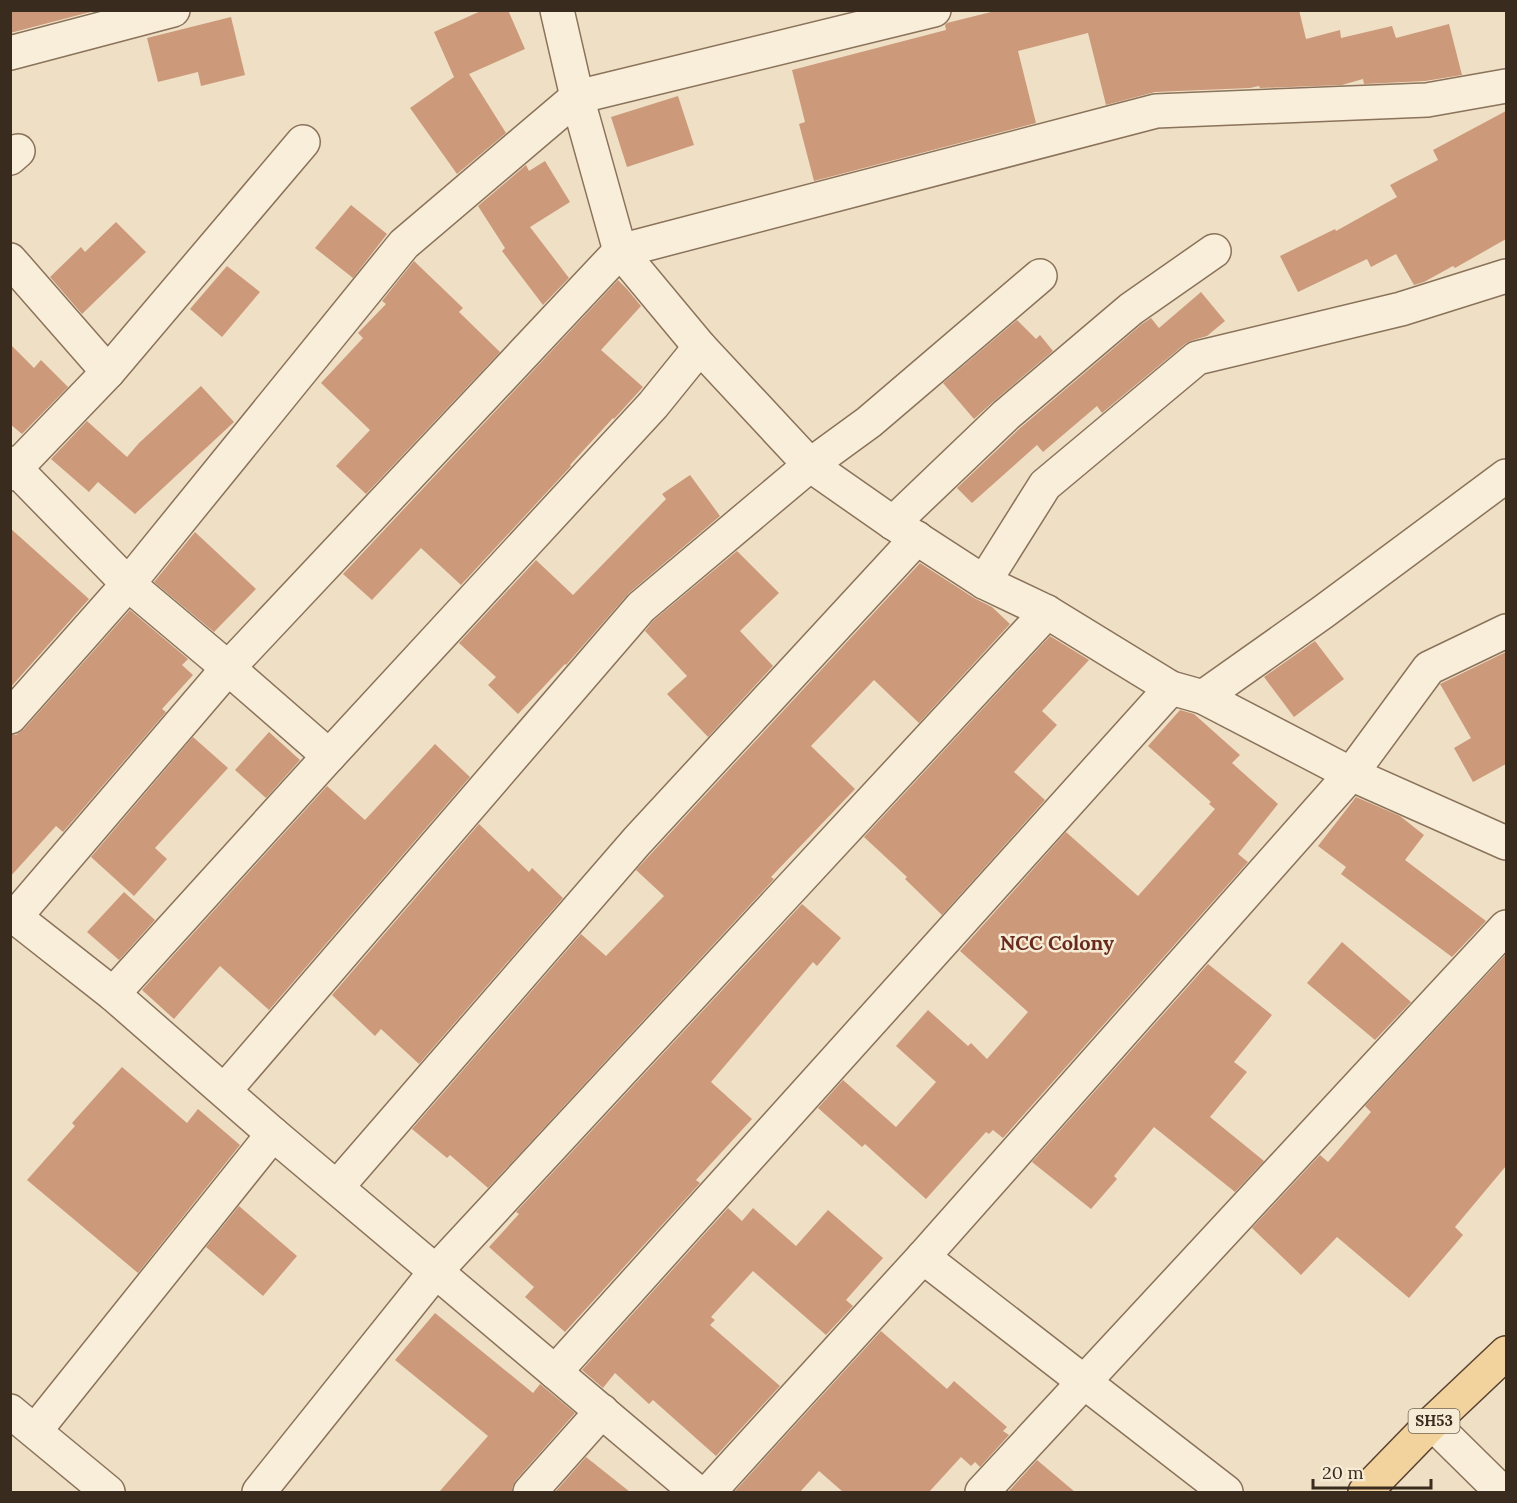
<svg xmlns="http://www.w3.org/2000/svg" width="1517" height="1503" font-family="Lora,serif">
  <rect width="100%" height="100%" fill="#efe0c5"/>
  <g fill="#cd997b">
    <polygon points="10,10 98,10 10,33"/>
    <polygon points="483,10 508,10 525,49 469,74 506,133 457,174 410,108 454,77 434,32"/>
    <polygon points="999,10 1299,10 1306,39 1340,30 1341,38 1392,26 1396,38 1449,24 1462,75 1425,81 1364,84 1363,79 1342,85 1260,88 1259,86 1250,88 1155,92 1106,105 1088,33 1018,51 1036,123 814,181 799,124 805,122 792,70 946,30 945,25 947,23"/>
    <polygon points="231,17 245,75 201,86 198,72 158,82 147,38"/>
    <polygon points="678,96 694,145 627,167 611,117"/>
    <polygon points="1506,111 1506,239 1455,268 1453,266 1424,282 1414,285 1396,254 1371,267 1367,259 1298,292 1280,256 1335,229 1336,231 1397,197 1390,185 1438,160 1433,150"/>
    <polygon points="545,161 570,202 530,227 569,278 543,305 502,251 505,248 478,206 526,165 529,171"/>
    <polygon points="351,205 387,234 353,278 315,248"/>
    <polygon points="116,222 146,252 82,314 50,277 81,247 85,252"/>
    <polygon points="414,261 463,308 459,312 500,352 366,494 336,466 370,430 321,383 363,338 358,333 386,304 382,301"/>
    <polygon points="227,266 260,292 222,337 190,309"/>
    <polygon points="618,280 627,289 641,306 601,350 643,387 614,419 613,418 570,465 571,466 461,585 421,548 372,600 343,574"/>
    <polygon points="1201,292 1225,321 1207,336 1193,340 1185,344 1102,413 1097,406 1043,452 1037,445 972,503 957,488 1019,429 1142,324 1151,318 1159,328"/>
    <polygon points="1017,320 1036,339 1040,335 1053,351 994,401 974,419 943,383"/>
    <polygon points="10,344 34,368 41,360 68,387 22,434 10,424"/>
    <polygon points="201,386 234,422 135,514 98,482 89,492 51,459 87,421 127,457 139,443"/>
    <polygon points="690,475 720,516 629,593 566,665 565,664 518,714 488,685 496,677 459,643 536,560 573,595 666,499 662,494"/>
    <polygon points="10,528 89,599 10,688"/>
    <polygon points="195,532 256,589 214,632 154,582"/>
    <polygon points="737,551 779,593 740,631 773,666 708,737 667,694 687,676 645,631 654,620"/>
    <polygon points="920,563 974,598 992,607 1010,624 919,723 874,680 811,746 855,789 771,877 774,879 488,1188 450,1155 447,1158 412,1129 581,934 606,956 664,896 636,870"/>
    <polygon points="130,610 188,659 182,665 193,675 162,709 166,712 63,832 56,826 10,877 10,735 16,735 24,729"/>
    <polygon points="1050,636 1089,660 1042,711 1057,725 1014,772 1045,800 942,915 905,879 907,877 864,837"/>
    <polygon points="1315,641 1344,679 1294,717 1264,677"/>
    <polygon points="1506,652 1506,764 1473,782 1454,748 1471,738 1440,684"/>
    <polygon points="1180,710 1194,714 1240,755 1232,763 1278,804 1238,854 1248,862 1003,1138 993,1130 989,1134 986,1132 926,1199 865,1144 862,1147 818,1108 843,1080 896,1127 936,1082 896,1046 928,1010 968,1046 971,1043 987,1059 1028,1012 960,951 1066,832 1138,896 1215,809 1209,804 1211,802 1148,746"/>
    <polygon points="269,732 300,760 266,798 235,770"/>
    <polygon points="193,737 228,768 155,848 167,859 134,896 91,857"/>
    <polygon points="435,744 470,777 269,1010 220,966 174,1019 142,990 327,786 365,820"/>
    <polygon points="1356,797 1400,816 1424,835 1405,860 1486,921 1452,957 1341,874 1346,867 1318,846"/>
    <polygon points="479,824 529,872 532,868 563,898 419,1064 381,1029 375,1036 332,995"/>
    <polygon points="124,892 155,920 119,960 87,932"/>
    <polygon points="802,904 841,938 817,966 813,962 711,1082 752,1119 696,1180 700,1183 565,1332 525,1297 534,1287 489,1247 519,1214 516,1212"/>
    <polygon points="1342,942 1411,1002 1375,1040 1307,983"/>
    <polygon points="1506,954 1506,1166 1455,1227 1463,1235 1409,1298 1337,1237 1301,1275 1252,1228 1320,1155 1328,1162 1371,1112 1365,1106"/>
    <polygon points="1208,964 1272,1015 1234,1062 1247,1072 1210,1117 1264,1161 1235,1192 1154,1127 1114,1176 1117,1179 1091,1209 1032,1162"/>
    <polygon points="122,1067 187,1123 198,1109 240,1145 138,1273 27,1180 75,1126 72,1123"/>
    <polygon points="239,1206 297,1256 263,1296 206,1247"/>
    <polygon points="728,1208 742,1221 753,1208 796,1246 828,1210 883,1258 846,1300 853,1306 826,1335 753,1271 711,1317 715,1320 710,1325 780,1386 716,1456 653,1400 649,1404 615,1373 603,1388 582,1370"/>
    <polygon points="435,1313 533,1393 540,1384 575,1413 516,1480 512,1488 512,1492 439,1492 488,1436 395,1360"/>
    <polygon points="881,1331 947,1389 954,1381 1007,1427 1003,1431 1009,1435 980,1467 975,1462 971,1466 961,1457 929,1492 843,1492 819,1471 800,1492 734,1492"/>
    <polygon points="586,1457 630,1492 555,1492"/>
    <polygon points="1037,1460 1075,1492 1010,1492 1009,1491"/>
  </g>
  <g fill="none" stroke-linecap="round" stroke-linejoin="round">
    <defs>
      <g id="street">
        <polyline points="557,10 577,97 620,251 700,347 810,465 893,523 984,582 1047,612 1171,688 1203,697 1351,774 1506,843"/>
        <polyline points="10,53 173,10"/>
        <polyline points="10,158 18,151"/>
        <polyline points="10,260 108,372"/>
        <polyline points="10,463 128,584 228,668 329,756"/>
        <polyline points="10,474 108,372 303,142"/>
        <polyline points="893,523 1006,415 1131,309 1214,251"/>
        <polyline points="984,582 1045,485 1197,358 1401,309 1506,276"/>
        <polyline points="1203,697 1323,612 1506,476"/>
        <polyline points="10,717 128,584 404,244 577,97 934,10"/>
        <polyline points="10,913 113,994 273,1134 697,1492"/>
        <polyline points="15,917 228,668 620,251 1156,111 1427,100 1506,86"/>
        <polyline points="113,994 329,756 653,405 700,347"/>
        <polyline points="225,1090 641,607 810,465 869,422 1040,276"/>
        <polyline points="337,1187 637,841 917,538"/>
        <polyline points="923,1257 1226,1492"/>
        <polyline points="555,1372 1171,688"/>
        <polyline points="10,1411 108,1492"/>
        <polyline points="1432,1423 1502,1492"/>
        <polyline points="35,1431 273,1134"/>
        <polyline points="259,1492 436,1271 1047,612"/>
        <polyline points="530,1492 602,1411"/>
        <polyline points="709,1492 923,1257 1351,774 1429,668 1506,631"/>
        <polyline points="982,1492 1506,927"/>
      </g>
      <polyline id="primary" points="1365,1492 1432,1423 1506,1353"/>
    </defs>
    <use href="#street" stroke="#8a725b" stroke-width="36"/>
    <use href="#primary" stroke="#58402f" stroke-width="36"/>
    <use href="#street" stroke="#f9eed9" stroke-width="33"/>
    <use href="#primary" stroke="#f2d39d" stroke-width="33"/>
  </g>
  <g text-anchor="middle" stroke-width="5" stroke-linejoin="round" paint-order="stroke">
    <rect fill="#f6ebd5" stroke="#726556" stroke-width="1.5" x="1408.5" y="1409" width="51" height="24" rx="4.5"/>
    <g font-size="15" font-weight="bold" fill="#3a2b1f">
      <text x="1434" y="1426">SH53</text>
    </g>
    <g font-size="20" font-weight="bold" fill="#672a1e" stroke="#f6ebd5">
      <text x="1057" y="950">NCC Colony</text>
    </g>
  </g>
  <rect width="1517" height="1503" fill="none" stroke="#3a2b1f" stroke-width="24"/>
  <path d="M1313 1479v9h118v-9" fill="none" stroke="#3a2b1f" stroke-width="3"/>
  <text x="1322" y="1479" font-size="18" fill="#3a2b1f" stroke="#f6ebd5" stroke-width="4.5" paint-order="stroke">20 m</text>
</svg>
